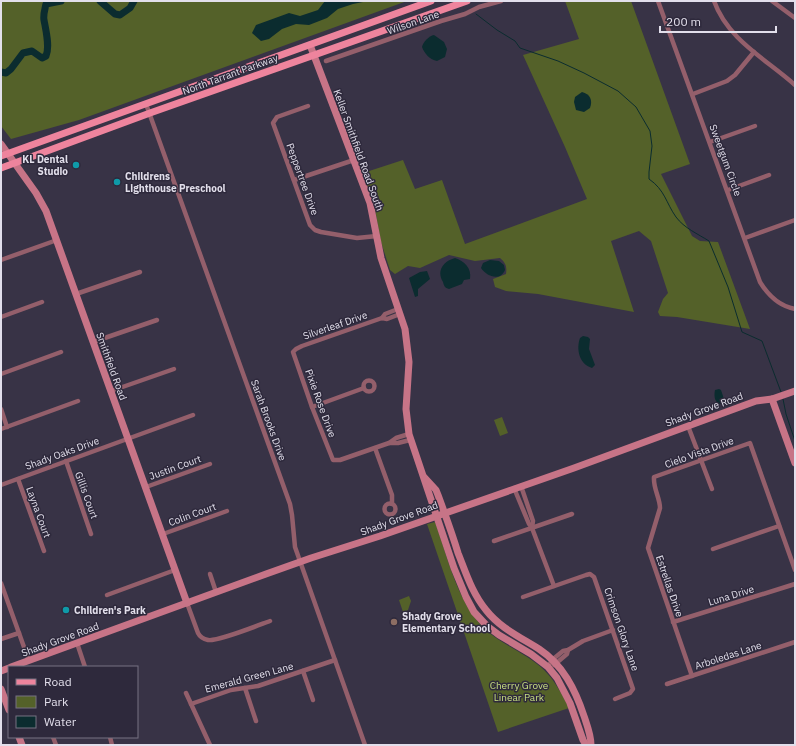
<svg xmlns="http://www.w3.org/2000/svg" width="796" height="746" font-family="'IBM Plex Sans',sans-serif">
  <rect width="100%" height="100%" fill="#383346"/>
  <g fill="#546129">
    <polygon points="1,1 407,1 79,120 11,139 1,126"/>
    <path d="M565,1H631L690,164L661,174L692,236L700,241L718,242L750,329L677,317L660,316L658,312L663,299L668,293L651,241L639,231L611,241L634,312L538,294L506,291L495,287L493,279L506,274C507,267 506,263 500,258L475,261L449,255L420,268L408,266L395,274L390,270L381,242L374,204L363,173L403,160L415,189L442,180L465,244L587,199L565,147L523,55L579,39Z"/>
    <polygon points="502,417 508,433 500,436 494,420"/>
    <path d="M435,522C447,555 456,597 480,624C498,644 525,652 544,670C555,681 562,694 569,708L498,732L427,524Z"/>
    <polygon points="409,596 411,601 408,610 403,612 399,600"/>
  </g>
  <g fill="#0b2c2f">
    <polygon points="325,1 368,1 353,4 338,9 327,18 309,25 296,24 282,29 269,39 261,41 252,33 256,25 289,13 300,16 318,10"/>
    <path d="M434,35L444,42L447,49L445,57L437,61C430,60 424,53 422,47C423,42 429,36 434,35Z"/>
    <path d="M582,92C590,94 593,100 590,108L584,112L576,110L574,102L575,97Z"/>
    <path d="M455,258C464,261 472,268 470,279L464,280L462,284L449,289C445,288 444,286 443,282C436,270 444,261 455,258Z"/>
    <path d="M490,260L499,261L504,265L505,270C500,282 486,276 481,268L483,263Z"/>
    <polygon points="427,271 430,279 418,289 418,296 415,297 409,278 420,272"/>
    <path d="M583,336L588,337L590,339L589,349L595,365L592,368C579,364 576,349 580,338Z"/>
    <path d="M719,389L721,390L724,399L722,403L719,404C714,401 714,395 715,390Z"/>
  </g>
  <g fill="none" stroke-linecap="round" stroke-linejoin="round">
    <g stroke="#0b2c2f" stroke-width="1">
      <path d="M476,14L497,30L515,41L520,48L558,61L584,73L618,91L636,107L650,131L652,146L649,172V179C665,190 666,203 676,217C684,228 698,234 709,241L728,287L742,332L762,341L781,392"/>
      <polyline points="783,399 786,414 795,441"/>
    </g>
    <g stroke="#0b2c2f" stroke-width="7">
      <polyline points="100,1 115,14 120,15 130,8 134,1"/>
      <path d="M1,72L6,73L11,69L23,53L32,51L42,58L46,56C50,47 46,31 44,20C43,15 45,9 46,4L61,1"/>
    </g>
    <g stroke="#945f6b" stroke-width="4.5">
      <path d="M658,1L760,282C768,295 779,306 795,309"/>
      <path d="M714,1C728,40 766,59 795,85"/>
      <polyline points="772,1 795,18"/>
      <polyline points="326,61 441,21 465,14 479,7 501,1"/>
      <polyline points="693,94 727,81 735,75 754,52"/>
      <polyline points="146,104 290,504 292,515 295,547 365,745"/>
      <polyline points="308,106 277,117 273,123 310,225 315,230 321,232 357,238 377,236"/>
      <polyline points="710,142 755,126"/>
      <polyline points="294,180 354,160"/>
      <polyline points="728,190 769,175"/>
      <polyline points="745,238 795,220"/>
      <polyline points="1,260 57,240"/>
      <polyline points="76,294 140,272"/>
      <polyline points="400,314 387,319 382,318 302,346 296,349 293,352 312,407 333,460 340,460 389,443 396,438 409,434"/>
      <polyline points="1,317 42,302"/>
      <polyline points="382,318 385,314 398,309"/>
      <polyline points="93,342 157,320"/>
      <polyline points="1,374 61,352"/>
      <circle cx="369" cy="386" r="5.5"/>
      <polyline points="111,391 174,369"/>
      <polyline points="312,407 364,388"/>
      <polyline points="1,409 7,427"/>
      <polyline points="688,426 712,489"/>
      <polyline points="1,429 78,401"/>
      <polyline points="389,443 398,443 410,440"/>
      <polyline points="375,448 392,495 392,504"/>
      <polyline points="66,461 91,534"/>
      <polyline points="18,479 44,551"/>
      <polyline points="1,485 193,415"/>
      <polyline points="521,486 533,521 532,528"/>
      <polyline points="146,487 210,464"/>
      <polyline points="514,488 529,524 532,528 554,586"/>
      <circle cx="390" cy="509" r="5.5"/>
      <polyline points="163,534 227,511"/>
      <polyline points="494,541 572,514"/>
      <polyline points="713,549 779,526"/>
      <polyline points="210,574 216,592"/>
      <polyline points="1,583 29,661"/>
      <polyline points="107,595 175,570"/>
      <polyline points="523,597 586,575 590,574 594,577 633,689 630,693 615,699"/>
      <path d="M187,603L198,633C200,637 203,639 208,640C217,642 259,625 270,621"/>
      <polyline points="673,622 795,584"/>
      <polyline points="1,639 19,633"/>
      <polyline points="77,643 85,667"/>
      <polyline points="554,665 567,654 568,650"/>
      <polyline points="548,667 552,660 563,651 568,650 583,641 613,630"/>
      <polyline points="303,671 313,700"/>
      <path d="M692,676L648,548L660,508C660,498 653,488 654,477L750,443L795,570"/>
      <polyline points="667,684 795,642"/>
      <polyline points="245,688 256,721"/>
      <polyline points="186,693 210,745"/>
      <polyline points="191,704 231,690 258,686 335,660"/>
      <polyline points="53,737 56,745"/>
      <polyline points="110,737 112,745"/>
    </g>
    <g stroke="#c77487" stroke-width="7">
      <polyline points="310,45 370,203 381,258 405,329 409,362 406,409 409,434 454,568 466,597 474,612 487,626 499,635 531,654 548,667 557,678 570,703 583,740 586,745"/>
      <polyline points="1,144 36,193 46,211 187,603"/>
      <polyline points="772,399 795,463"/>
      <path d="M425,478L436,490L438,495C445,514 452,533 458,553C466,573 472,593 486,610C500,628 520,637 539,649C563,665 575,689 584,716C587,725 591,735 591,745"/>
      <polyline points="11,667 266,574 311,558 380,536 574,468 756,401 772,399 795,391"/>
      <polyline points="1,671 9,668"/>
      <polyline points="1,689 9,710"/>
      <polyline points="19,737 22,745"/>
    </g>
    <g stroke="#ee849d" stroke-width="7">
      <polyline points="1,156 431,1"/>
      <polyline points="1,168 150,113 467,1"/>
    </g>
  </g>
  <g fill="#0f9aa8" stroke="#2e293c" stroke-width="1.5">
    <circle cx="76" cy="165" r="4"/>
    <circle cx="117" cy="182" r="4"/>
    <circle cx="66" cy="610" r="4"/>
  </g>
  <circle fill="#8d6e63" stroke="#2e293c" stroke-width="1.5" cx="394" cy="622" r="4"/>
  <g text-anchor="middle" stroke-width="3" stroke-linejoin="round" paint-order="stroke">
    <g font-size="10" fill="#e2dfeb" stroke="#2e293c">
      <text transform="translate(413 22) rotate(-19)" y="4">Wilson Lane</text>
      <text transform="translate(230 74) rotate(-20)" y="4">North Tarrant Parkway</text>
      <text transform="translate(359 150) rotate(70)" y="4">Keller Smithfield Road South</text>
      <text transform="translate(726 160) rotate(70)" y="4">Sweetgum Circle</text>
      <text transform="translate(303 179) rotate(70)" y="4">Peppertree Drive</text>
      <text transform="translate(335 325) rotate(-19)" y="4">Silverleaf Drive</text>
      <text transform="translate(112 366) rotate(70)" y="4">Smithfield Road</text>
      <text transform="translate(321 403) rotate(70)" y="4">Pixie Rose Drive</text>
      <text transform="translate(704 409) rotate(-20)" y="4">Shady Grove Road</text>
      <text transform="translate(269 420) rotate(70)" y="4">Sarah Brooks Drive</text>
      <text transform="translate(699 452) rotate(-20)" y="4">Cielo Vista Drive</text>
      <text transform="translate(62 453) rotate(-20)" y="4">Shady Oaks Drive</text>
      <text transform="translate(175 467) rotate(-20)" y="4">Justin Court</text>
      <text transform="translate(87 495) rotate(70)" y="4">Gillis Court</text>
      <text transform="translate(39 512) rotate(70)" y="4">Layna Court</text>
      <text transform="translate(192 514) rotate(-20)" y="4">Colin Court</text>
      <text transform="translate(399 518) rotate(-20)" y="4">Shady Grove Road</text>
      <text transform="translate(670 586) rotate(71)" y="4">Estrellas Drive</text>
      <text transform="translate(731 595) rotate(-17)" y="4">Luna Drive</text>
      <text transform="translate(622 629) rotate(71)" y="4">Crimson Glory Lane</text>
      <text transform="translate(60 639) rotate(-20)" y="4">Shady Grove Road</text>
      <text transform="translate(728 655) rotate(-18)" y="4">Arboledas Lane</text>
      <text transform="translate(249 677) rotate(-15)" y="4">Emerald Green Lane</text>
    </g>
    <g font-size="10" font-weight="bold" fill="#e2dfeb" stroke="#2e293c" text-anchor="start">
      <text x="68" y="163" text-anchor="end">KL Dental<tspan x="68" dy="12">Studio</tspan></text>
      <text x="125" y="180">Childrens<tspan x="125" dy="12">Lighthouse Preschool</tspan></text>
      <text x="74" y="614">Children's Park</text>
      <text x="402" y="620">Shady Grove<tspan x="402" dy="12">Elementary School</tspan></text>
    </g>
    <g font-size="10" fill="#c9e080" stroke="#2e293c">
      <text x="519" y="689">Cherry Grove<tspan x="519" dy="12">Linear Park</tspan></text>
    </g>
  </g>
  <rect width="796" height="746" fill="none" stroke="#e2dfeb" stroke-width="4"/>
  <rect x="8" y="666" width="130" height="72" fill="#2e293c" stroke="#767282"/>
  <rect x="16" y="679" width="20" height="6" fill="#ee849d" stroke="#767282"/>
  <text x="44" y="686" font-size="12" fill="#e2dfeb">Road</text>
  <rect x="16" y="696" width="20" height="12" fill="#546129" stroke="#767282"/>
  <text x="44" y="706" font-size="12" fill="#e2dfeb">Park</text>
  <rect x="16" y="716" width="20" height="12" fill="#0b2c2f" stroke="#767282"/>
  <text x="44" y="726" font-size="12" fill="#e2dfeb">Water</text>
  <path d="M660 26v6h116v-6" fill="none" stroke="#e2dfeb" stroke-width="2"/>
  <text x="666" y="26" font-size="12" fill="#e2dfeb" stroke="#2e293c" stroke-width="3" paint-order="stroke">200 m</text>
</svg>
